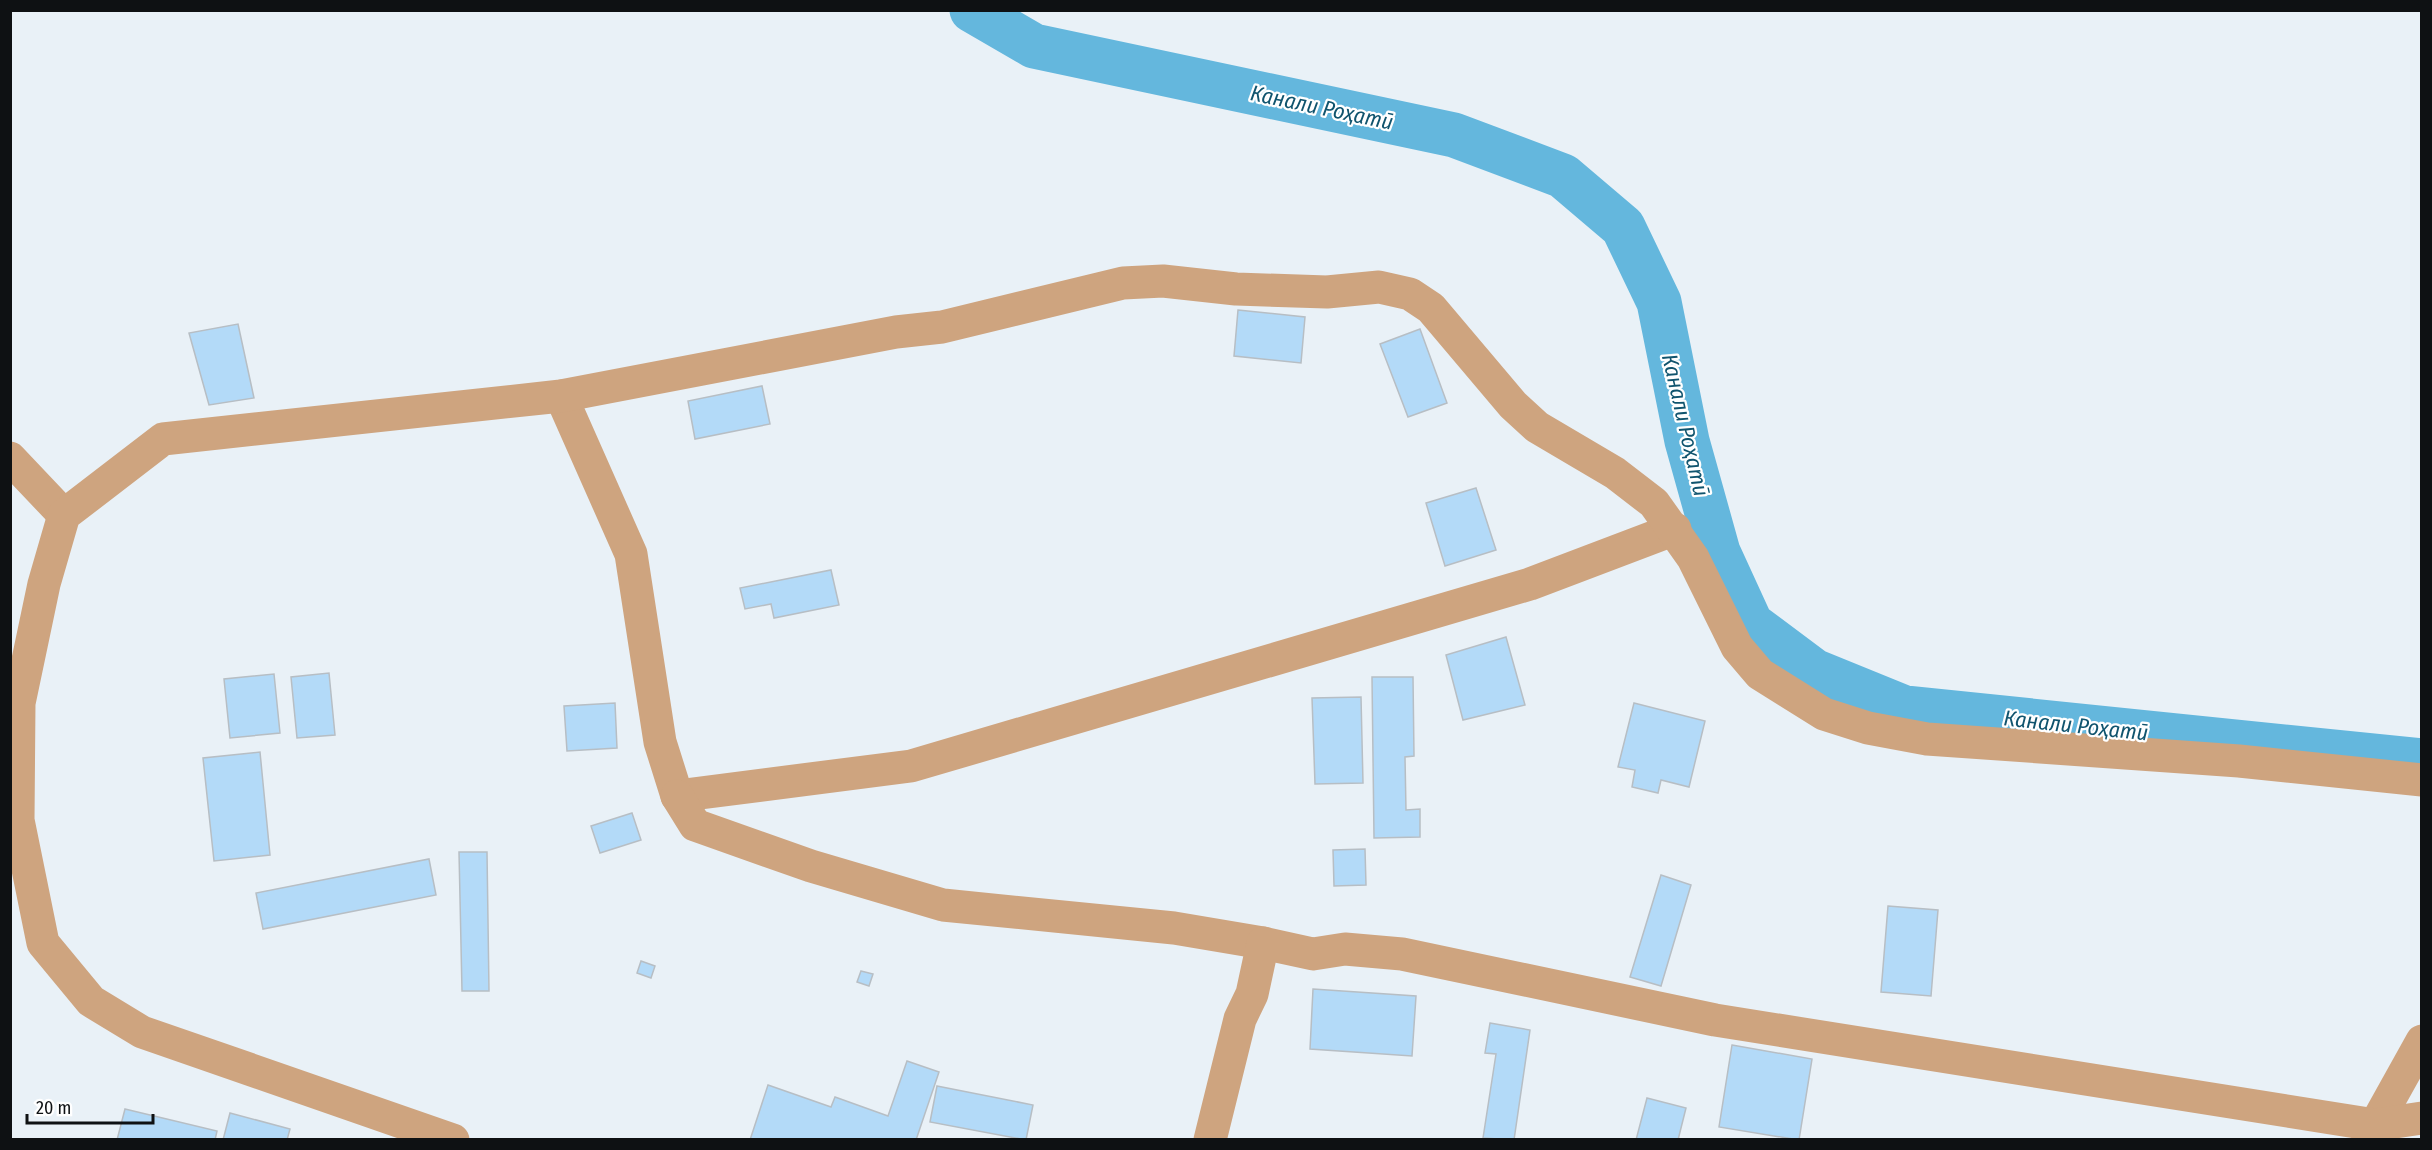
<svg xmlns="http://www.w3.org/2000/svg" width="2432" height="1150" font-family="'Fira Sans Condensed',sans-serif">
  <rect width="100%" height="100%" fill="#e9f1f7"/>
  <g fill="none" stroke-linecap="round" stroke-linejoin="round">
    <polyline stroke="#64b7dd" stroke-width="45" points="972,10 1034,46 1454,135 1563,176 1623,227 1659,302 1687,441 1718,552 1751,624 1814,671 1905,708 2422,761"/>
  </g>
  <g fill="#b3daf8" stroke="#b7bec4" stroke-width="1.5">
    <polygon points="1238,310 1305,317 1301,363 1234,356"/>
    <polygon points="238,324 254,398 209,405 189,333"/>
    <polygon points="1420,329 1447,403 1408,417 1380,344"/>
    <polygon points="762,386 770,424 695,439 688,401"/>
    <polygon points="1476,488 1496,550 1445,566 1426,503"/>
    <polygon points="831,570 839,605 774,618 771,604 745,609 740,588"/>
    <polygon points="1506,637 1525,705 1463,720 1446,655"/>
    <polygon points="329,673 335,735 297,738 291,677"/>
    <polygon points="274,674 280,733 230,738 224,679"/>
    <polygon points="1372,677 1413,677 1414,756 1405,757 1406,810 1420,809 1420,837 1374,838"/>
    <polygon points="1361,697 1363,783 1315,784 1312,698"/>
    <polygon points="615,703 617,748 567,751 564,706"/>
    <polygon points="1634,703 1705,721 1689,787 1661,780 1658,793 1632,787 1635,770 1618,767"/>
    <polygon points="260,752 270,855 214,861 203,758"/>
    <polygon points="632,813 641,840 600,853 591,826"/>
    <polygon points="1365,849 1366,885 1334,886 1333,850"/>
    <polygon points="459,852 487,852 489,991 462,991"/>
    <polygon points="429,859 436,895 263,929 256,893"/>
    <polygon points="1661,875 1691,885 1661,986 1630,977"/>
    <polygon points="1888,906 1938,910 1931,996 1881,992"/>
    <polygon points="641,961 655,966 651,978 637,973"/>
    <polygon points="861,971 873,974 869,986 857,982"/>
    <polygon points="1313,989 1416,996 1412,1056 1310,1049"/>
    <polygon points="1490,1023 1530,1030 1514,1140 1483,1138 1496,1054 1485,1053"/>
    <polygon points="1732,1045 1812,1059 1799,1140 1719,1127"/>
    <polygon points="907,1061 939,1072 916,1140 750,1140 768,1085 831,1107 835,1097 888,1116"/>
    <polygon points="937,1086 1033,1105 1026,1140 930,1122"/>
    <polygon points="1647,1098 1686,1108 1678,1140 1636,1140"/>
    <polygon points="125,1109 217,1131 215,1140 117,1140"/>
    <polygon points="230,1113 290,1129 287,1140 223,1140"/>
  </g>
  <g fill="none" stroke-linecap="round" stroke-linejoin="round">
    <g stroke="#cea47f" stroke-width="33">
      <polyline points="561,396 631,554 660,742 677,796 911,766 1530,584 1675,529"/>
      <polyline points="10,458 64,515"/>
      <polyline points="677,796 695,825 811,866 943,905 1174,928 1263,943"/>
      <polyline points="2368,1138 2422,1041"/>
      <polyline points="453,1140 142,1032 91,1001 43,943 18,820 19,703 44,584 64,515 163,439 561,396 896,332 942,327 1123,283 1163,281 1236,289 1327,292 1379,287 1410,294 1431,308 1513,405 1537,427 1615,473 1654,503 1693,558 1737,647 1760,674 1824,714 1868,728 1927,739 2239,761 2422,780"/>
      <polyline points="1210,1140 1240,1019 1252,994 1263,943 1313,954 1345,949 1402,954 1715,1020 2375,1125 2422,1118"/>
    </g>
  </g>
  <g text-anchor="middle" stroke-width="4.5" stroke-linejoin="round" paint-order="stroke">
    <g font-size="22" font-style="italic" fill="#10546e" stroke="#fff">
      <text transform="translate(1322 107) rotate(12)" y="8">Канали Роҳатӣ</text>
      <text transform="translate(1686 425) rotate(77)" y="8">Канали Роҳатӣ</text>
      <text transform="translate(2076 725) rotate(6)" y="8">Канали Роҳатӣ</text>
    </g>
  </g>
  <rect width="2432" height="1150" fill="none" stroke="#0e1113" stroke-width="24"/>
  <path d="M27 1114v9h126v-9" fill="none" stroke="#0e1113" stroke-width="3"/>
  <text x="36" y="1114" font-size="18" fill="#0e1113" stroke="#ffffff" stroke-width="4.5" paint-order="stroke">20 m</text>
</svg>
